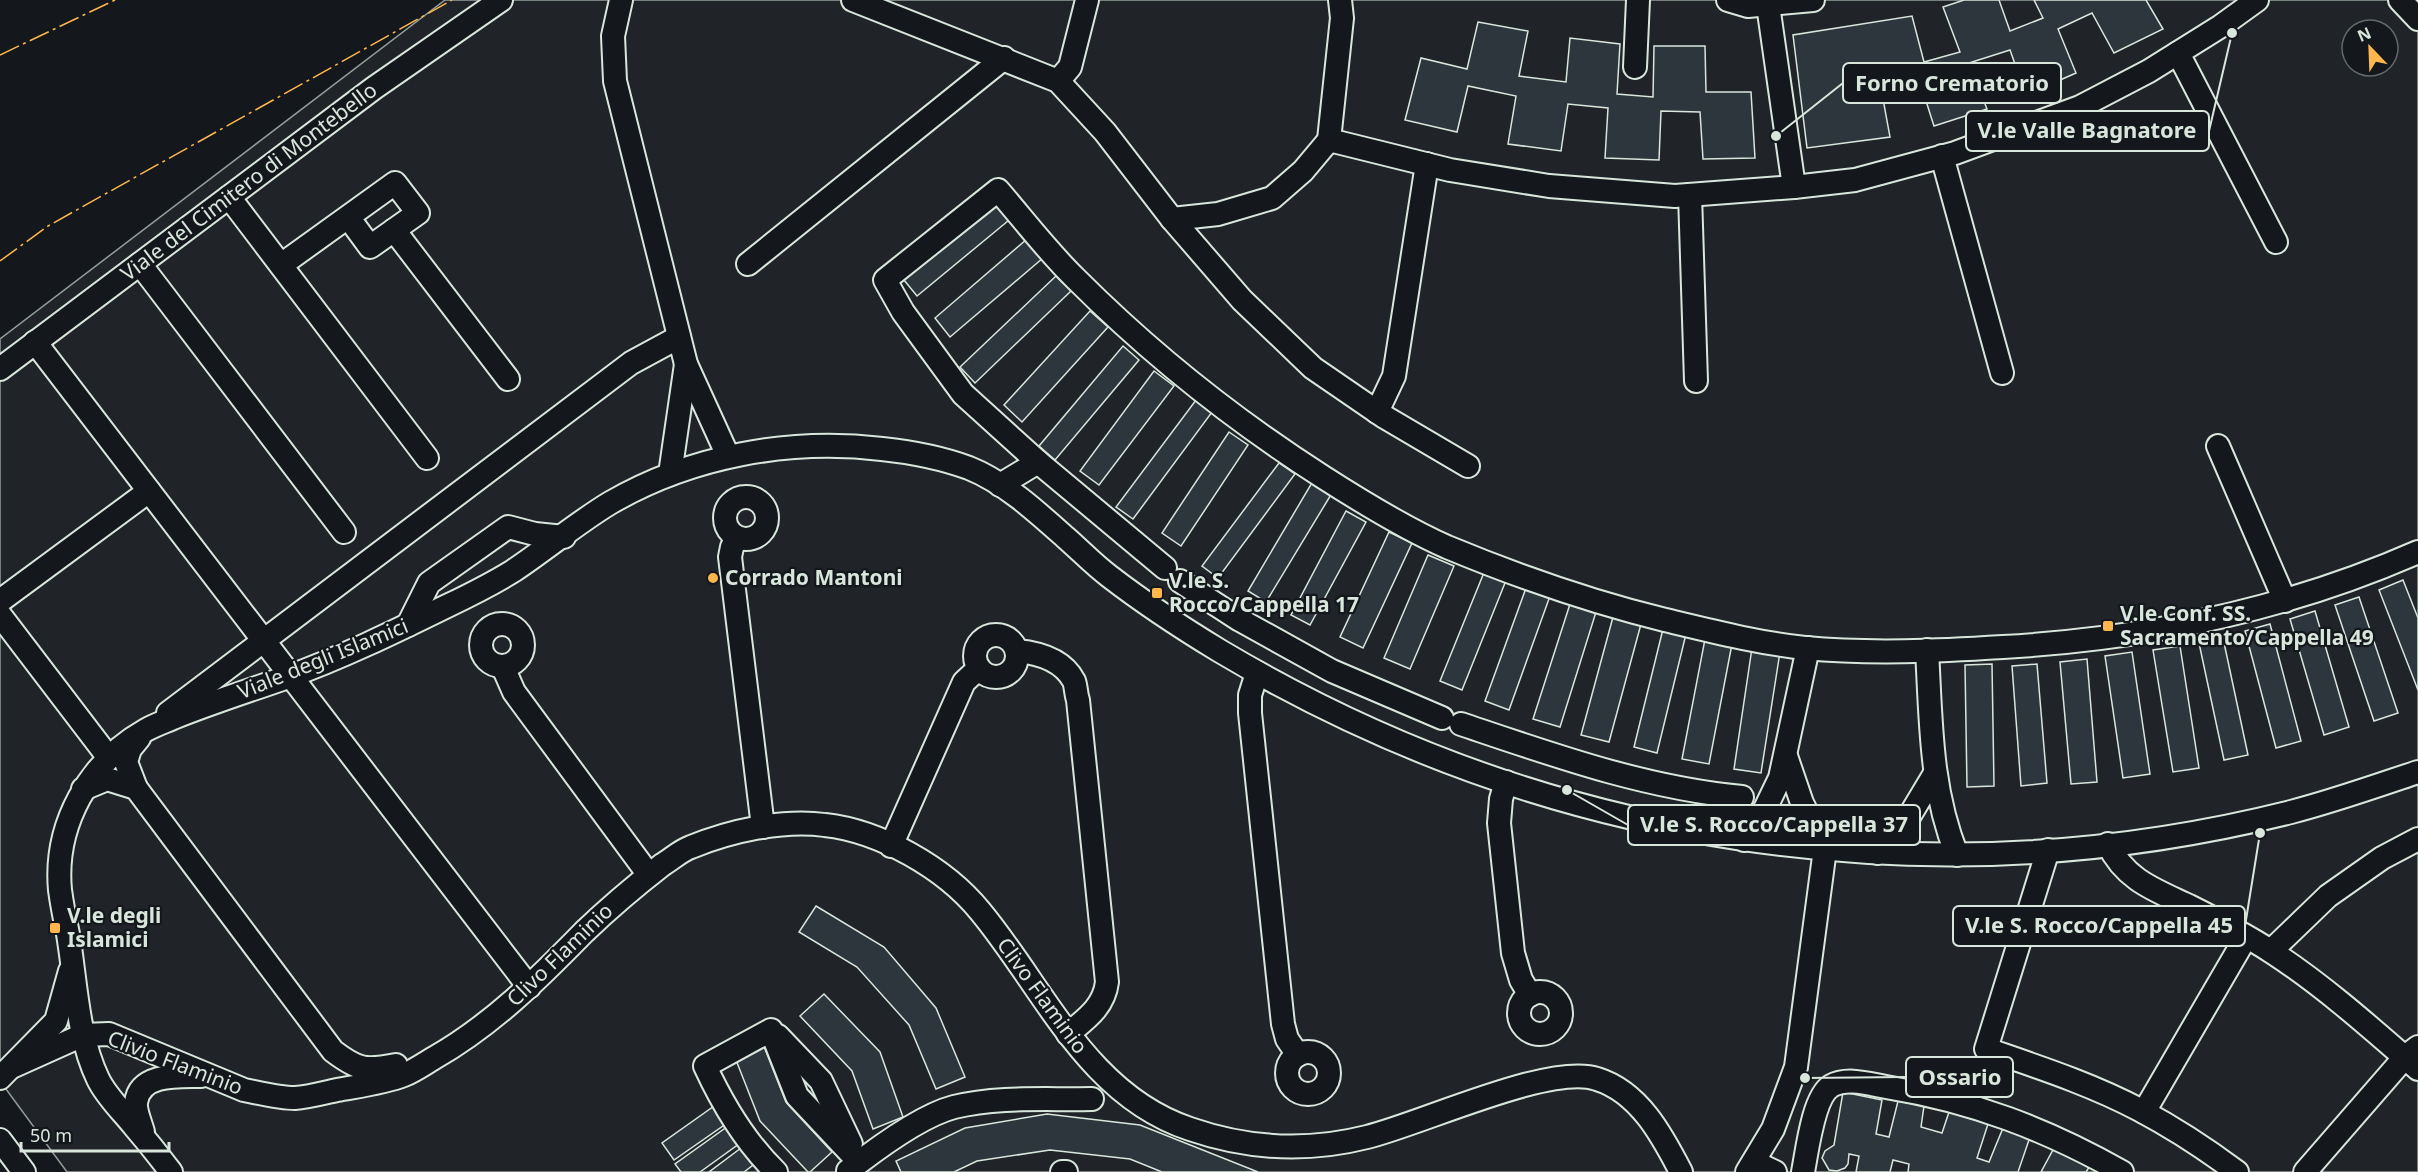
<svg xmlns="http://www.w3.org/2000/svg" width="2418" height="1172" font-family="'Noto Sans',sans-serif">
  <rect width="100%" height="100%" fill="#14181c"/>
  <path fill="#202428" stroke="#939e99" stroke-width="1.5" fill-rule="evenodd" d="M445,0H2418V1172H67L0,1081V339ZM2352,30H2388V66H2352Z"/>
  <g fill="#2c363c" stroke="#d8e6dc" stroke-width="1.5">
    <polygon points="1964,0 1999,0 2010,31 2043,18 2034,0 2146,0 2163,29 2114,53 2092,13 2058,29 2076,73 2026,95 2010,50 1969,63 1987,109 1934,126 1919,79 1881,88 1890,137 1807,148 1793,35 1912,16 1924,62 1960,52 1943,7"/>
    <polygon points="1478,22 1528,31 1519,76 1566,82 1570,38 1620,44 1617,94 1653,97 1654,46 1705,46 1706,92 1751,92 1755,158 1703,159 1700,112 1661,111 1659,160 1605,158 1608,108 1568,104 1561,151 1508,144 1516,96 1468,86 1457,132 1405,120 1421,58 1467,69"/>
    <polygon points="1001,200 1014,216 917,296 904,280"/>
    <polygon points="1027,239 1043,258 950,337 935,318"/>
    <polygon points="1056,276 1071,291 975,383 960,367"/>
    <polygon points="1090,311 1108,327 1022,422 1004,405"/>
    <polygon points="1123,346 1139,360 1055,460 1039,446"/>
    <polygon points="1154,371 1174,386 1099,485 1080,471"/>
    <polygon points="1202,392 1218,404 1133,519 1116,507"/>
    <polygon points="1229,432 1248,445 1181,546 1162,533"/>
    <polygon points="1279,463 1295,474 1218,578 1202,566"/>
    <polygon points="1313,481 1332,493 1266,602 1248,591"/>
    <polygon points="1346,511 1366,522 1310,625 1291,615"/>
    <polygon points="1389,532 1412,543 1363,648 1340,637"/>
    <polygon points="1428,555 1454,566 1410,669 1384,658"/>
    <polygon points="1485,570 1507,578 1462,690 1440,681"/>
    <polygon points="2403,580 2418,618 2418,690 2379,590"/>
    <polygon points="1526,588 1550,596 1509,710 1485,701"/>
    <polygon points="2359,597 2398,713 2374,721 2335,605"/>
    <polygon points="1570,604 1596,612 1560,727 1533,719"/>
    <polygon points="2315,611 2349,727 2324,735 2290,619"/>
    <polygon points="1613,617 1641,624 1609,742 1581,735"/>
    <polygon points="2270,624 2301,741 2276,748 2245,631"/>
    <polygon points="1663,629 1686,634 1657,753 1634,747"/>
    <polygon points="2223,638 2248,755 2224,760 2199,643"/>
    <polygon points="1705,639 1732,644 1709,764 1682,759"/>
    <polygon points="2180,646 2199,768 2173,772 2153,650"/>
    <polygon points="1752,648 1780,652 1761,773 1734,769"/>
    <polygon points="2132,652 2150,774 2123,778 2105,656"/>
    <polygon points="2087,659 2097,782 2071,784 2060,662"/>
    <polygon points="1992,664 1994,786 1967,787 1965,665"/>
    <polygon points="2037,664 2047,783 2021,786 2012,666"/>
    <polygon points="816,906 884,947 936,1008 965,1077 936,1089 909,1025 857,967 799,932"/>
    <polygon points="824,994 880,1052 903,1117 873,1129 852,1071 800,1016"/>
    <polygon points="763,1044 786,1102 832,1152 810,1172 808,1172 760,1121 734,1055"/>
    <polygon points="1843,1092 1882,1100 1876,1134 1889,1137 1898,1101 1924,1106 1921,1127 1942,1133 1949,1112 1988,1124 1977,1158 1989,1162 2003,1128 2030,1137 2018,1172 1908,1172 1909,1164 1893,1160 1890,1172 1856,1172 1859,1156 1849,1154 1848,1164 1845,1168 1837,1171 1829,1170 1822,1158 1825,1151 1834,1145"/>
    <polygon points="717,1104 730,1121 674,1160 662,1143"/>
    <polygon points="1047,1114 1140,1125 1258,1172 1162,1172 1130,1159 1050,1150 977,1161 954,1172 901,1172 896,1161 965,1128"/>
    <polygon points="731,1124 743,1141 700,1172 681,1172 675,1164"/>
    <polygon points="745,1145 757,1162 744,1172 709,1172"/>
    <polygon points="2054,1148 2090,1166 2086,1172 2041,1172"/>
  </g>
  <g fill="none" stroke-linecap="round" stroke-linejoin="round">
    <defs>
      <g id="minor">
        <polyline points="621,0 613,36 615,81 686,364 728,456"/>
        <polyline points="853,0 1058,81 1105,132 1172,219 1242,300 1313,368 1383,416 1468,466"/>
        <polyline points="1340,0 1342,18 1329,140 1450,170 1549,186 1675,196 1794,187 1855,180 1955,153 2080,107 2149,71 2221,26 2257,0"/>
        <polyline points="1728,0 1748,6 1813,0"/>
        <polyline points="2400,0 2418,19"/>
        <polyline points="1768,5 1794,187"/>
        <polyline points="2178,53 2276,242"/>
        <polyline points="1635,67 1638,0"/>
        <polyline points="1058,81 1070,67 1087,0"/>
        <polyline points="1942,156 2002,373"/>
        <polyline points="1690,195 1696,381"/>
        <polyline points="229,197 427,458"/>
        <polyline points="1172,219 1218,214 1272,198 1303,171 1329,140"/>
        <polyline points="394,230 508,379"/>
        <polyline points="140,264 344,532"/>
        <polyline points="748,264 1004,58"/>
        <polyline points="281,265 395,183 418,213 370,247 348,217"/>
        <polyline points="35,342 529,987"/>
        <polyline points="0,369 374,88 501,0"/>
        <polyline points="1377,412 1394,376 1427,164"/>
        <polyline points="2218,446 2285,601"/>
        <polyline points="670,474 686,364"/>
        <polyline points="1000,485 1038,462"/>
        <circle cx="746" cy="518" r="21"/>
        <polyline points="738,538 732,547 730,557 763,827"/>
        <path d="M1165,568L1038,462L963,394L903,312L885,280L998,190C1023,219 1048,252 1076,279C1151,354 1234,420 1323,477C1362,502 1404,528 1447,547C1517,576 1591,602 1665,620C1711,631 1758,643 1805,648C1870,654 1938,651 2003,647C2146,639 2286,610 2418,552"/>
        <polyline points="1180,581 1240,620 1332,671 1442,718"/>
        <polyline points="0,601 149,491"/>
        <polyline points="0,615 109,758"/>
        <circle cx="502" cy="645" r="21"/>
        <polyline points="408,625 429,583 508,527 535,534 564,537"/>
        <circle cx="996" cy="656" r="21"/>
        <path d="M1927,650C1931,721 1930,788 1957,855"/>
        <path d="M1017,651C1039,653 1063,660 1074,681C1076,686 1076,695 1078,700L1107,982C1104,1007 1086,1019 1068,1034"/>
        <polyline points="503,667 514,692 649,875"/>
        <polyline points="1257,673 1250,695 1250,713 1283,1024 1287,1039 1298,1055"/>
        <polyline points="168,713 631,363 679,337"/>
        <path d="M1461,724C1553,755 1645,788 1742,797"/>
        <polyline points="1506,782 1501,799 1499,823 1513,953 1521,980 1530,995"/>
        <polyline points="136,788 126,762 130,749 139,738"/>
        <path d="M83,789L107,779L136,788L333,1051C358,1070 365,1071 396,1065"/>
        <polyline points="1744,840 1765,809 1780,778 1808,648"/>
        <path d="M2108,844C2125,880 2155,890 2189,906C2217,920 2246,935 2272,952C2324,986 2371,1028 2418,1069"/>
        <polyline points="891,846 964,682 979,668"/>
        <path d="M2048,850L1986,1049C2038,1067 2091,1084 2140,1110C2174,1128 2206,1149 2237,1172"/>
        <polyline points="1877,853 1910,815 1934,775"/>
        <polyline points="2271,951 2328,896 2382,858 2418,839"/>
        <circle cx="1540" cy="1013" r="21"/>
        <polyline points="778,1036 821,1081 851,1144"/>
        <circle cx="1308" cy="1073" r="21"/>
        <path d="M14,1066L83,1035L109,1034L244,1090C260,1093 278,1098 295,1098C309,1097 323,1093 337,1090C359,1086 384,1083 404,1075C414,1071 424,1064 434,1058C492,1025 538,979 584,932C609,908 635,886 662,865C672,859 680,851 691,847C730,831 783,819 825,825C880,831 945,868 980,911C1044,988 1087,1095 1190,1129C1248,1149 1308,1152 1367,1137C1421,1124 1550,1063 1597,1079C1639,1092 1662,1135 1681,1172"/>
        <polyline points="0,1078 56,1021 70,971"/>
        <polyline points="2144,1112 2246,937"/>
        <path d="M143,1132C141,1124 135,1111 136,1103C139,1073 179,1076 201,1076"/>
        <polyline points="0,1140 24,1172"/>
        <polyline points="1754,1162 1775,1172"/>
        <path d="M848,1171C876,1149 920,1116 954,1107C998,1096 1047,1100 1092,1099"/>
        <path d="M171,1172C159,1156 147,1141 134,1126C122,1111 106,1096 98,1079C77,1035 76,982 68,934C65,920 62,905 60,890C54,825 89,762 146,730C155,725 164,722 173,718C210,703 248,691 285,678C341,658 394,632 447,606C470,595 492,584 513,571C546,549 577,523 610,503C691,456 789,438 882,449C910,452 942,458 969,468C1004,482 1036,511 1065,537C1080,550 1093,564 1109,576C1144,603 1182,628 1220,651C1544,844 1923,904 2291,812C2334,801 2376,786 2418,772"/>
        <path d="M776,1172C745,1142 723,1105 705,1066L771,1030L797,1096L859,1162"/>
        <polyline points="1062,1172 1066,1172"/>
        <polyline points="1747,1172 1773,1129 1796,1067 1825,849 1802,803 1786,756"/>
        <path d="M1803,1172C1807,1152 1813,1097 1831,1086C1847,1077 1869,1084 1886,1087C1972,1101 2046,1129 2122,1172"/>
        <polyline points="2305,1172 2405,1057 2418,1047"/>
      </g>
    </defs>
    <use href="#minor" stroke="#d8e6dc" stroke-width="26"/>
    <use href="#minor" stroke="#14181c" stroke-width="22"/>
    <g stroke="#ffb74d" stroke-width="1.5" stroke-dasharray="21 4.5 3 4.5" stroke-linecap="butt">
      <polyline points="0,55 115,0"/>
      <polyline points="0,261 48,226 452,0"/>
    </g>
  </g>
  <g fill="#ffb74d" stroke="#14181c" stroke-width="2">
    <circle cx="713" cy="578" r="6"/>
    <rect x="1151" y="587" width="12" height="12" rx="3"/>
    <rect x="2102" y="620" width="12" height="12" rx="3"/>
    <rect x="49" y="922" width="12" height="12" rx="3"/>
  </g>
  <g text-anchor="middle" stroke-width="4.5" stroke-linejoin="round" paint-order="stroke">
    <g font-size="21" fill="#d8e6dc" stroke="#14181c">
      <text transform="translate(249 182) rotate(-37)" y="7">Viale del Cimitero di Montebello</text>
      <text transform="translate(323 659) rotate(-22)" y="7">Viale degli Islamici</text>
      <text transform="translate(560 955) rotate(-44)" y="7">Clivo Flaminio</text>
      <text transform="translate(1042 996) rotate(54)" y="7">Clivo Flaminio</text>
      <text transform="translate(175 1063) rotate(21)" y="7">Clivio Flaminio</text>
    </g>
    <g font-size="21" font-weight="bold" fill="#d8e6dc" stroke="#14181c" text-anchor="start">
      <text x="725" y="585">Corrado Mantoni</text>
      <text x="1169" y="588">V.le S.<tspan x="1169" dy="24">Rocco/Cappella 17</tspan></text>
      <text x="2120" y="621">V.le Conf. SS.<tspan x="2120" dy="24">Sacramento/Cappella 49</tspan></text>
      <text x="67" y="923">V.le degli<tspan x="67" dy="24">Islamici</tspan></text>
    </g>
  </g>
  <path fill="none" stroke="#d8e6dc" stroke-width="2" d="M1776 136L1843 83M2232 33L2209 131M1567 790L1628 825M2260 833L2245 926M1805 1078L1906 1077"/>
  <g fill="#d8e6dc" stroke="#14181c" stroke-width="2">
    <circle cx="1776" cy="136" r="6"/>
    <circle cx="2232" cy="33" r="6"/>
    <circle cx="1567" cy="790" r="6"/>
    <circle cx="2260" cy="833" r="6"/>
    <circle cx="1805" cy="1078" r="6"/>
  </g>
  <g fill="#14181c" stroke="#d8e6dc" stroke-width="2">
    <rect x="1843" y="63" width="218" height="40" rx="6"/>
    <rect x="1966" y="111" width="243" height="40" rx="6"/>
    <rect x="1628" y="805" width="292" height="40" rx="6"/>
    <rect x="1953" y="906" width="292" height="40" rx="6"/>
    <rect x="1906" y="1057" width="107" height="40" rx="6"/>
  </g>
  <g font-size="22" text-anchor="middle" font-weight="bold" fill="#d8e6dc">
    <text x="1952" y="91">Forno Crematorio</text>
    <text x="2087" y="138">V.le Valle Bagnatore</text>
    <text x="1774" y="832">V.le S. Rocco/Cappella 37</text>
    <text x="2099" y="933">V.le S. Rocco/Cappella 45</text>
    <text x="1960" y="1085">Ossario</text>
  </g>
  <g transform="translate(2370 48) rotate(337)"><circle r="28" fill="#14181c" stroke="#626a69" stroke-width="1.5"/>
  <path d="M0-4.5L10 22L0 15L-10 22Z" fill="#ffb74d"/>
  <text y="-9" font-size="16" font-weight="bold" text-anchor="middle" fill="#d8e6dc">N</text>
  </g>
  <path d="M21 1142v9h148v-9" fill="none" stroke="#d8e6dc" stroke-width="3"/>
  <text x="30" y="1142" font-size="18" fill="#d8e6dc" stroke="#14181c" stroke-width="4.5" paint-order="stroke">50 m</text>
</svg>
